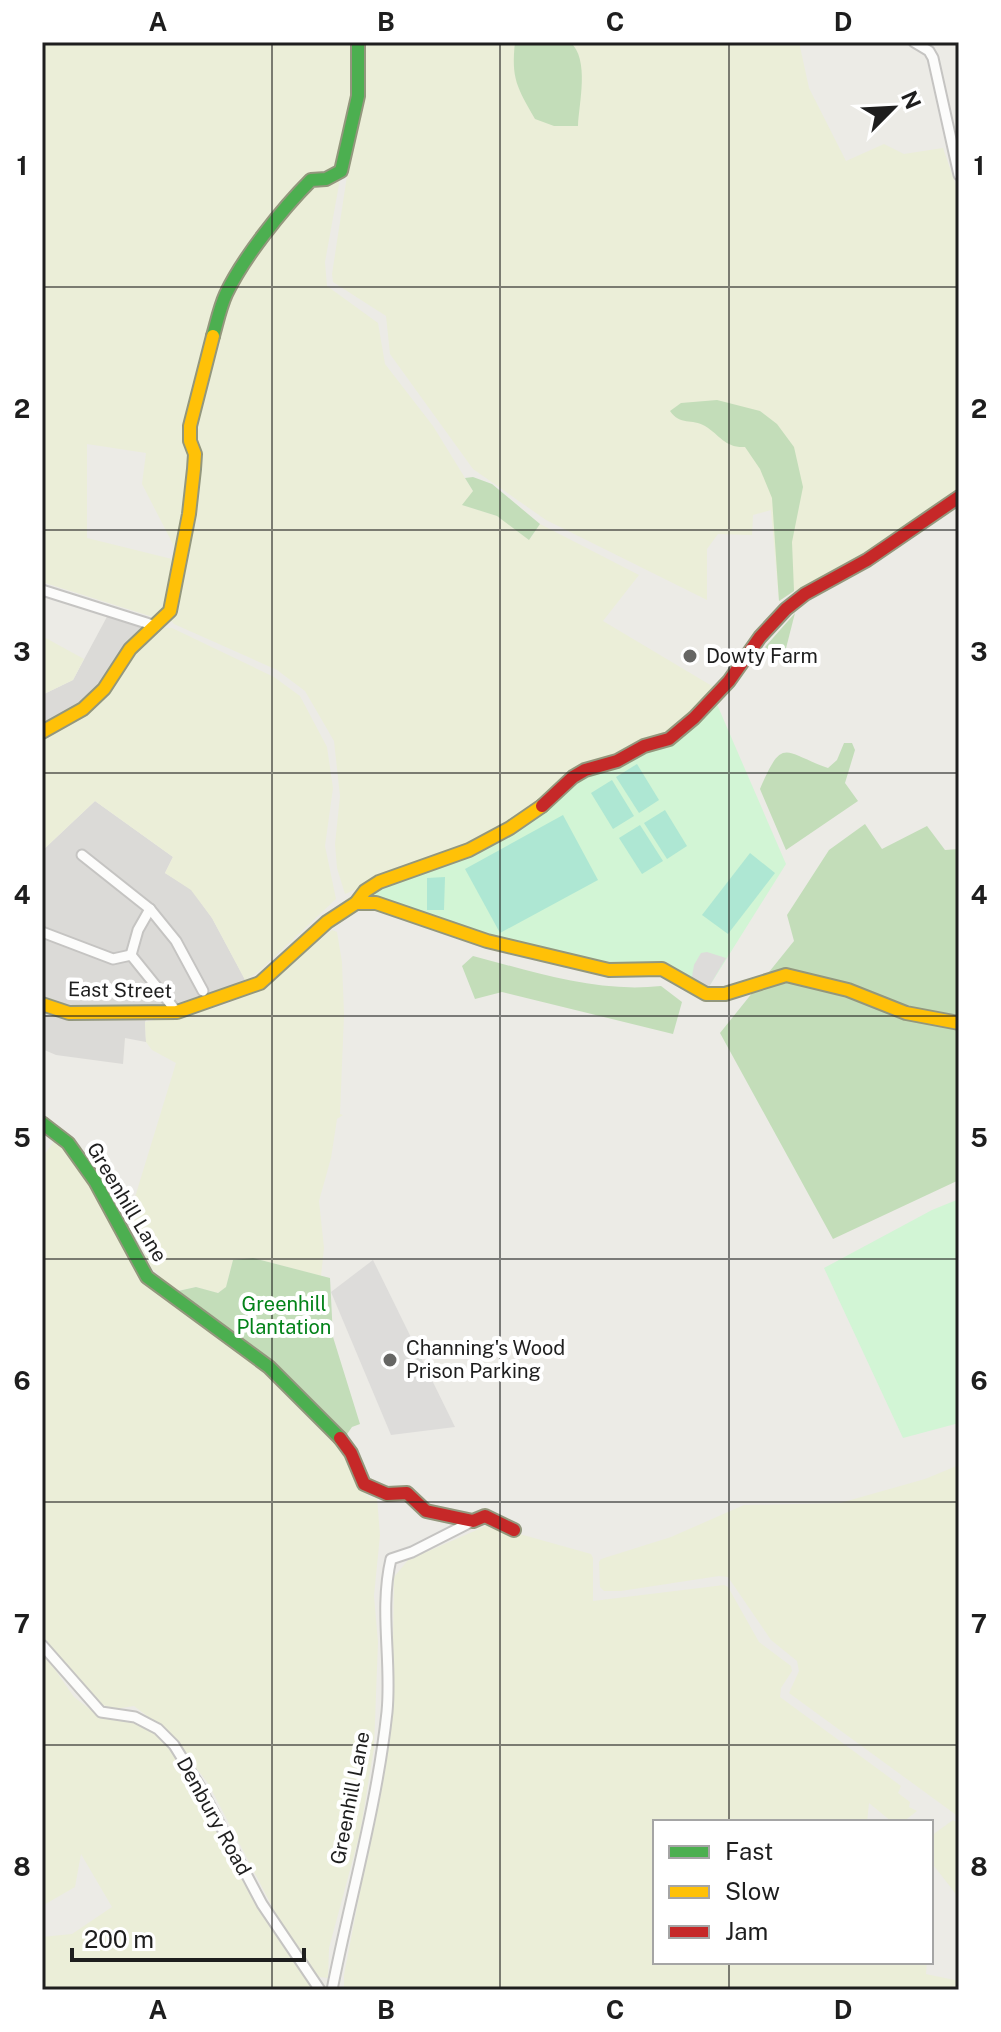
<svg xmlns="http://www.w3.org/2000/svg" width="1001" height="2032" font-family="'Public Sans',sans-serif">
  <rect width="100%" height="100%" fill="#ecebe6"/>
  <g fill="#dbdad7">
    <polygon points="109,613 145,623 106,681 86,702 42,729 42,695 73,680"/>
    <polygon points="95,801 173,857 165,873 191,889 212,918 247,983 191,1002 150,1011 145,1022 146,1042 125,1038 123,1064 56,1055 42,1049 42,851"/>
  </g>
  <g fill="#ebeed8">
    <polygon points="42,42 354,42 356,77 337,167 308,175 230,275 206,344 178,554 142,484 146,453 87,444 87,538 176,560 168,605 156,618 42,582"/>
    <polygon points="361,42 799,42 809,88 846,161 884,144 904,154 943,148 959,194 959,489 877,547 831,575 794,591 779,601 771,510 753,515 752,535 718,534 707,549 707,600 546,520 473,469 390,354 386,316 333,282 332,274 347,176 364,90 365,70"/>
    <polygon points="340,179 325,262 327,286 378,323 385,364 433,426 473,491 463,505 497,516 530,539 540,524 639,575 603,621 717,689 668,734 649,737 617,755 507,824 467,843 345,894 337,868 335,844 340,796 334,741 305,691 277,670 174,624 169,618 173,613 182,579 196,498 201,459 195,429 216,339 232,295 244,271 311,183"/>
    <polygon points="157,627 172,628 274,677 300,696 327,747 333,788 325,846 336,899 258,972 245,980 212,918 191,890 165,873 173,857 95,801 42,851 42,736 81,716"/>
    <polygon points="42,636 84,659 73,680 42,695"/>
    <polygon points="332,930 337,932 342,962 344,1015 340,1114 343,1115 337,1119 331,1158 319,1201 324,1248 321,1276 253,1258 233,1260 226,1288 217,1293 196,1287 178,1291 171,1288 151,1267 128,1220 176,1063 152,1050 146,1042 145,1022 222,1006 243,997 264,987"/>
    <polygon points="54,1141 61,1145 77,1163 145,1277 270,1371 339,1440 362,1491 371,1498 377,1498 380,1535 374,1596 378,1642 374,1748 360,1833 329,1948 328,1978 319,1977 308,1965 278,1918 208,1783 168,1732 134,1706 115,1709 100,1704 42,1636 42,1158"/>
    <polygon points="959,1465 959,1817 789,1693 799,1671 797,1661 771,1640 728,1577 719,1576 621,1591 604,1591 600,1587 599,1562 601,1559 671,1537 744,1505 840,1503 925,1479"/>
    <polygon points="488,1525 591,1554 593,1558 593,1601 724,1585 728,1587 759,1642 791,1666 792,1671 781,1688 780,1697 901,1786 898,1793 910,1802 909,1807 917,1811 903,1822 892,1822 869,1803 867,1822 655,1822 655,1962 927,1962 926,1974 959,1981 959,1990 344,1990 344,1975 381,1782 392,1709 394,1577 408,1560"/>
    <polygon points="42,1651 74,1697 91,1710 112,1719 134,1720 159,1736 179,1757 317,1990 42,1990 42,1937 72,1934 112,1907 81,1854 75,1887 42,1906"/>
    <polygon points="953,1820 959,1824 959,1898 931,1862 931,1836"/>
  </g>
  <g fill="#c3ddb9">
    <path d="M515,42H570C590,59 579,103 578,126H554L535,119C517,87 511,79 515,42Z"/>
    <path d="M717,400L760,411L777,424L794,447L803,487L792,542L794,591L779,601L772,498L760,469L745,447C725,448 721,436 705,426C692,418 680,426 670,411L681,403Z"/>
    <polygon points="473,477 492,484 540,524 529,540 497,516 462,505 473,491 465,478"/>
    <polygon points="795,613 783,660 780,661 765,647"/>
    <path d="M844,743H852L855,750L845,783L858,801L786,850L760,789C783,735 784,753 828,768L837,760Z"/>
    <polygon points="865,824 882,849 927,826 945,850 959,849 959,1180 833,1239 720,1033 794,941 787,915 829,850"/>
    <path d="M473,956C535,972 596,993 661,986L682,1002L673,1034L502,992L475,999L462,966Z"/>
    <polygon points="253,1258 330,1278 333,1337 360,1424 352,1427 345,1437 178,1291 196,1287 218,1293 226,1287 233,1260"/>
  </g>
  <g fill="#d2f5d5">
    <polygon points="716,702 786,864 707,990 663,965 651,963 608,965 541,950 362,900 380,885 470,855 575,780 642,754 670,746"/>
    <polygon points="959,1199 959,1423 903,1438 824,1268 932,1210"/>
  </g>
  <g fill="#aee7d3">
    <polygon points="637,764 659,800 639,813 616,777"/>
    <polygon points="612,780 634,816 613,829 591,793"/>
    <polygon points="665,810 687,846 667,859 644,823"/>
    <polygon points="563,815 598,880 500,933 465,869"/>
    <polygon points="640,825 663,861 642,874 619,838"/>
    <polygon points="750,853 775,873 728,934 702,915"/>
    <polygon points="445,877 444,910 427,910 427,878"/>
  </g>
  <g fill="#dddcda">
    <polygon points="707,952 726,958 707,990 691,982 694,965 701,953"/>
    <polygon points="373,1260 455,1427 391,1435 331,1292"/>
  </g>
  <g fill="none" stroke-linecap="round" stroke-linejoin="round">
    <defs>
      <g id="street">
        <polyline points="914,42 929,51 933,58 959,175"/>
        <polyline points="42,590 156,626"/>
        <polyline points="82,855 150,909 176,941 203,991"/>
        <polyline points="42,932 113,959 131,955 177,1012"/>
        <polyline points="131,955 138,930 150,909"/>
        <polyline points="42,1645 101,1712 135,1717 158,1729 174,1745 200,1787 262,1904 320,1990"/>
        <path d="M332,1990C350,1898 377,1806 387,1712C392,1661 379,1610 391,1559L412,1552L473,1521"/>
      </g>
      <g id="fast">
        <path d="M213,336C217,322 220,307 226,294C243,258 282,209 311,180L326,179L341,171L358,96V42"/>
        <polyline points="42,1123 68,1143 95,1181 147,1277 269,1367 340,1438"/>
      </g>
      <g id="slow">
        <polyline points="42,732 83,709 104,689 130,649 170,611 189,514 194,469 195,454 190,441 190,426 213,336"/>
        <polyline points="356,903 376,903 487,941 609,970 662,969 706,994 725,994 786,975 848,990 906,1013 959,1023"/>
        <polyline points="42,1004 69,1013 177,1012 260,983 327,922 356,903 365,891 379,882 469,850 510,828 542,806"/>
      </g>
      <g id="jam">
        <polyline points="542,806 573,777 585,770 617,761 644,746 669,739 694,718 729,681 760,637 786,609 805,594 867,560 959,497"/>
        <polyline points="340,1438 351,1453 364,1484 387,1494 407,1493 426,1511 473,1521 485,1516 514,1530"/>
      </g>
    </defs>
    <use href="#street" stroke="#c5c4c2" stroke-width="13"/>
    <use href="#fast" stroke="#93977d" stroke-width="16"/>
    <use href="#slow" stroke="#93977d" stroke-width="16"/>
    <use href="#jam" stroke="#93977d" stroke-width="16"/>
    <use href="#street" stroke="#fcfcfb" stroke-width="9"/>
    <use href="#fast" stroke="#4caf50" stroke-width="12"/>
    <use href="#slow" stroke="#ffc107" stroke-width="12"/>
    <use href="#jam" stroke="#c62828" stroke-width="12"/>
  </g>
  <path fill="none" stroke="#1e1e1e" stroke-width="2" stroke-opacity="0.55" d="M272,42V1990M500,42V1990M729,42V1822M42,287H959M42,530H959M42,773H959M42,1016H959M42,1259H959M42,1502H959M42,1745H959M729,1962V1990"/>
  <g fill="#666664" stroke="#fff" stroke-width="3">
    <circle cx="690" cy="656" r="8"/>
    <circle cx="390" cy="1360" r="8"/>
  </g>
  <g text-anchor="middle" stroke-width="8" stroke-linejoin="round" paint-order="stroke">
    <g font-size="20" fill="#1e1e1e" stroke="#fff" text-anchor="start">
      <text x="706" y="663">Dowty Farm</text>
      <text x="406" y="1355">Channing's Wood<tspan x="406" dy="23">Prison Parking</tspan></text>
    </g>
    <g font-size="20" fill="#1e1e1e" stroke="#fff">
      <text transform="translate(120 990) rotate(1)" y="7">East Street</text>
      <text transform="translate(127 1202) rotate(59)" y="7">Greenhill Lane</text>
      <text transform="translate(350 1798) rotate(-79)" y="7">Greenhill Lane</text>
      <text transform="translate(214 1816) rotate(61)" y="7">Denbury Road</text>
    </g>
    <g font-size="20" fill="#04831a" stroke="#fff">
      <text x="284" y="1311">Greenhill<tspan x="284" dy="23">Plantation</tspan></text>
    </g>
  </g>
  <rect width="1001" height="2032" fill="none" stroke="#ffffff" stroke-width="88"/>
  <rect x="653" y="1820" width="280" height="144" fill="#ffffff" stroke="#a5a5a5" stroke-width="2"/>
  <rect x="669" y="1846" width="40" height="12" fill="#4caf50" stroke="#a5a5a5" stroke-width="2"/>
  <text x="725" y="1860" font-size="24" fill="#1e1e1e">Fast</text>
  <rect x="669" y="1886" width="40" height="12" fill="#ffc107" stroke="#a5a5a5" stroke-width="2"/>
  <text x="725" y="1900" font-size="24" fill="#1e1e1e">Slow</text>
  <rect x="669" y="1926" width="40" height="12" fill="#c62828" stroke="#a5a5a5" stroke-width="2"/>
  <text x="725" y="1940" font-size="24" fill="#1e1e1e">Jam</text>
  <g transform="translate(893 108) rotate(66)" stroke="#ffffff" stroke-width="6" paint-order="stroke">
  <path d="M0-6L14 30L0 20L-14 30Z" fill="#1e1e1e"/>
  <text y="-12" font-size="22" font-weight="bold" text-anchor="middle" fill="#1e1e1e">N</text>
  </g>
  <path d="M72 1948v12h232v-12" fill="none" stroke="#1e1e1e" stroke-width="4"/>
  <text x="84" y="1948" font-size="24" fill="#1e1e1e" stroke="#ffffff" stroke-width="6" paint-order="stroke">200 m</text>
  <rect x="44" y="44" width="913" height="1944" fill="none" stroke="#1e1e1e" stroke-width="3"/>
  <g font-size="26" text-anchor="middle" font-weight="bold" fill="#1e1e1e">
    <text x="158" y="31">A</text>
    <text x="386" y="31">B</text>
    <text x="615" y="31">C</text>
    <text x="843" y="31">D</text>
    <text x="22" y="175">1</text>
    <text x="979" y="175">1</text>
    <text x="22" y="418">2</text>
    <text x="979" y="418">2</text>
    <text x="22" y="661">3</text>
    <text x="979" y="661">3</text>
    <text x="22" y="904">4</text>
    <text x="979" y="904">4</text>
    <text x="22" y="1147">5</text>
    <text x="979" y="1147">5</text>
    <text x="22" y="1390">6</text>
    <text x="979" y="1390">6</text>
    <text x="22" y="1633">7</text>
    <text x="979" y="1633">7</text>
    <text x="22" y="1876">8</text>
    <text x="979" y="1876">8</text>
    <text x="158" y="2019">A</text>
    <text x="386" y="2019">B</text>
    <text x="615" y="2019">C</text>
    <text x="843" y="2019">D</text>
  </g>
</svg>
